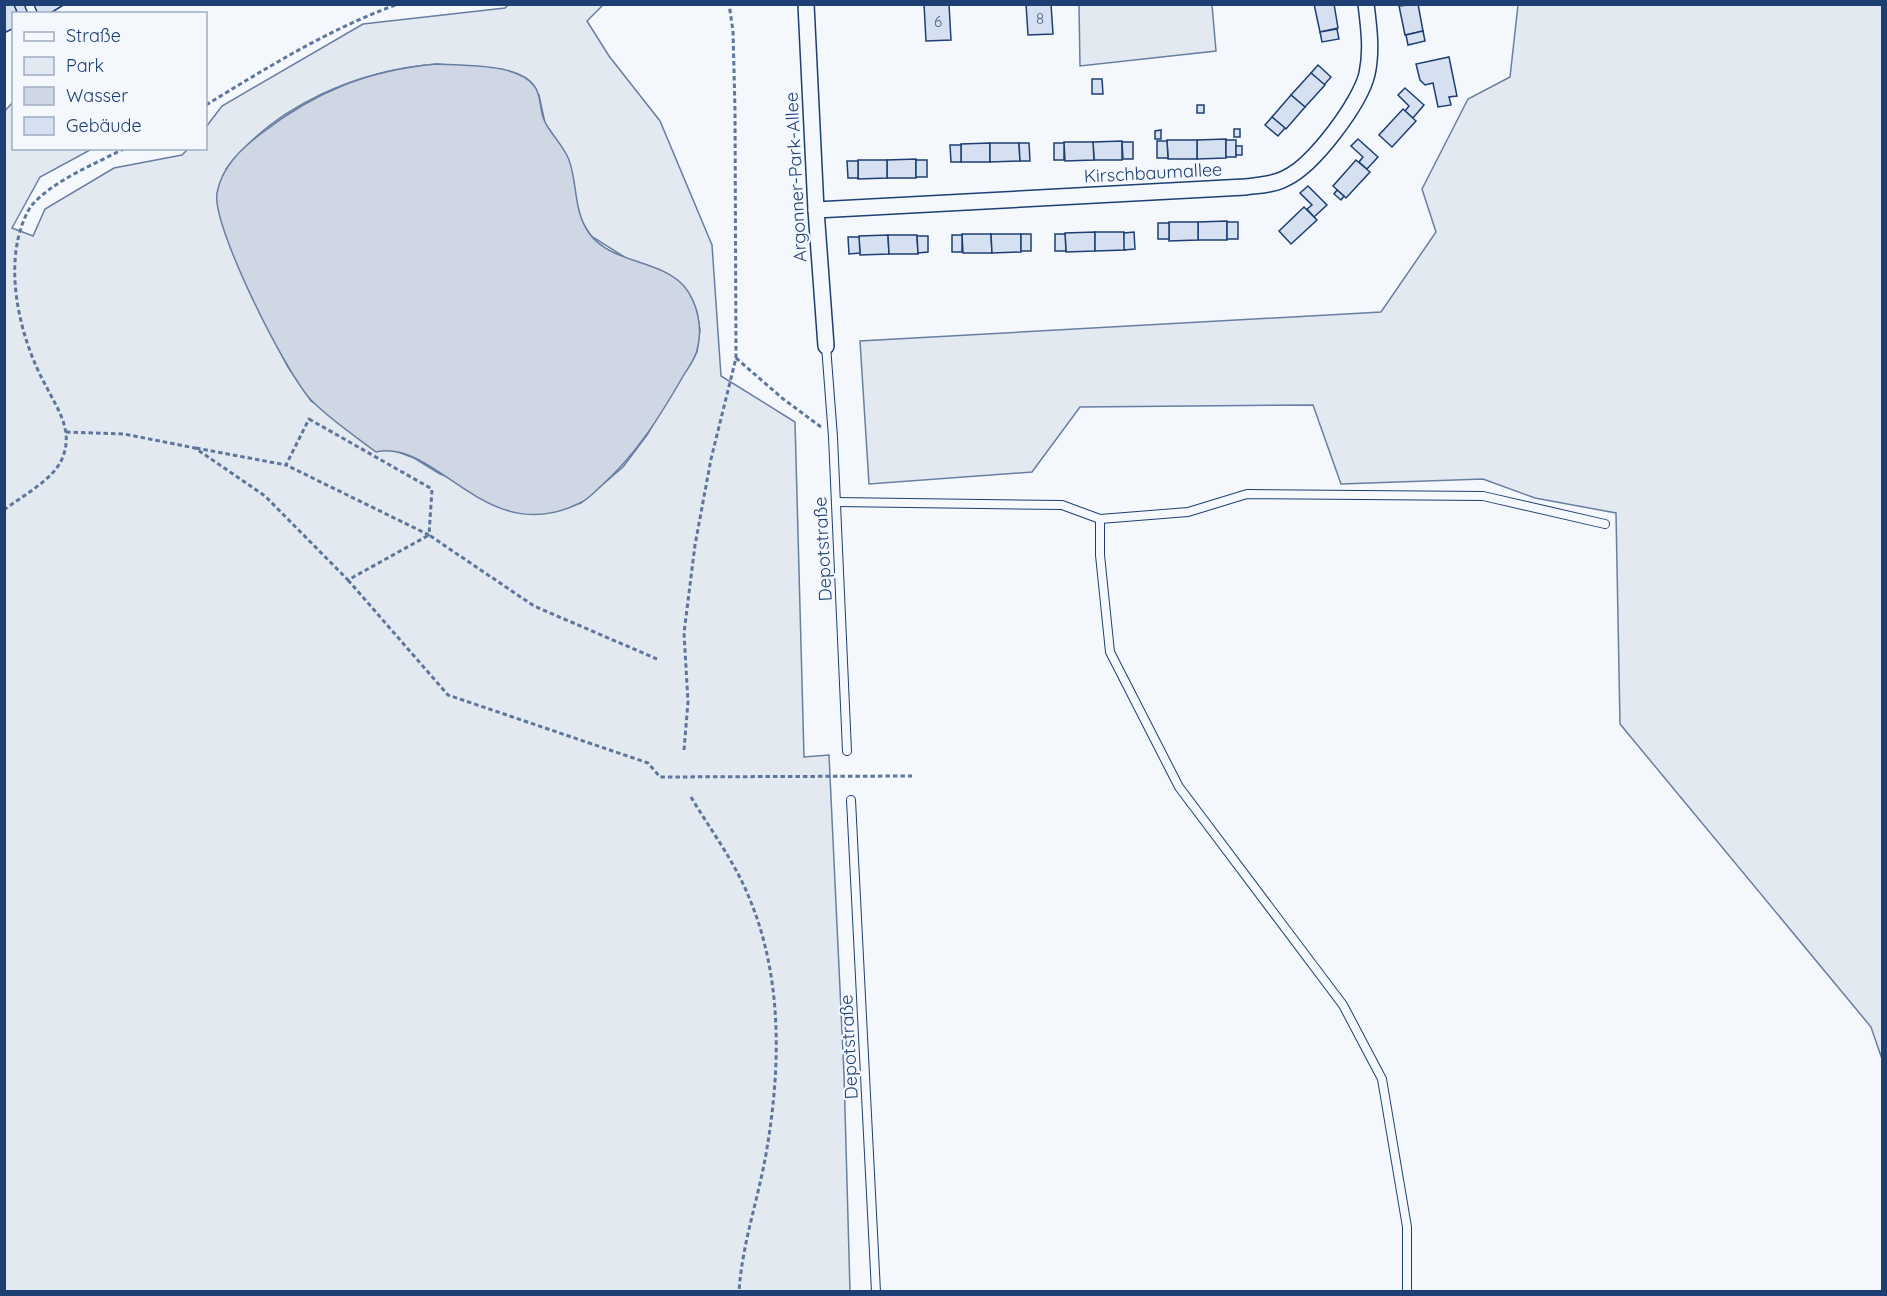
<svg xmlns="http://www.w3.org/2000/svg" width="1887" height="1296" font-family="Quicksand,sans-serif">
  <rect width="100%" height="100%" fill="#f4f7fb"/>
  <g fill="#e3e9f0" stroke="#687fa3" stroke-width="1.5" fill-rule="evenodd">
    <path d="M508,5H603L587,21L609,56L660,121L712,245L721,376L795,422L804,757L829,755L844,1074L850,1291H5L4,112L13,102L14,148L92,149L40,177L12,228L33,236L45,209L114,168L182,155L188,149L206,148V127L222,106L363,24L505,8ZM437,64L499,69L539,95L545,123L563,149L581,220L591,236L690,298L697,312L700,330L697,352L647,435L623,467L581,503L550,512L440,474L414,458L390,449L311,401L288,367L263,319L226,169C275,105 358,70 437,64Z"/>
    <polygon points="1079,5 1212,5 1216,51 1080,66"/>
    <polygon points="1518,5 1882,5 1882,1059 1871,1027 1620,724 1616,513 1535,498 1483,479 1341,484 1313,405 1080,407 1032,472 869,484 860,341 1381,312 1436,232 1422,189 1468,99 1510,77"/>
  </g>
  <path fill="#cfd7e4" stroke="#687fa3" stroke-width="1.5" d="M437,64C463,66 520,63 535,87C542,97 539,111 545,122C551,135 564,146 569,160C578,185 573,210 589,233C611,264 660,259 684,286C698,303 703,329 697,350C695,360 687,369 682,378C659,418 635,456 601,486C595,492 587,500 580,503C486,550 437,438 376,452C355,436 331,420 312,401C287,376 211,225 217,193C222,166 242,148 262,133C316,91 369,70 437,64Z"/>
  <g fill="#d5e0f0" stroke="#1d3f73" stroke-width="1.5">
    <polygon points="4,4 14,4 18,14 14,14 14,28 4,33"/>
    <polygon points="24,4 28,14 18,14 14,5"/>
    <polygon points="65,4 49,14 38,14 34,5"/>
    <polygon points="924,4 949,4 951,40 926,41"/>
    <polygon points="1026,4 1051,4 1053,34 1028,35"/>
    <polygon points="1314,4 1334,4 1338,28 1320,32"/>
    <polygon points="1418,4 1423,31 1405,35 1399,6"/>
    <polygon points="1337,29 1339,39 1322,42 1320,32"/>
    <polygon points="1423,31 1425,41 1408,45 1406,35"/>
    <polygon points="1449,57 1457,96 1449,97 1451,105 1438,107 1433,83 1425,85 1420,80 1416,64"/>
    <polygon points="1318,65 1331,77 1324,85 1311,73"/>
    <polygon points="1311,73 1325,85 1305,107 1291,95"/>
    <polygon points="1092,79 1102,79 1103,94 1092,94"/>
    <polygon points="1405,88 1424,105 1413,118 1405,111 1409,106 1398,95"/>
    <polygon points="1291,95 1305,107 1286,129 1272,117"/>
    <rect x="1197" y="105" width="7" height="8"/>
    <polygon points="1403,109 1416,121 1392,147 1379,135"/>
    <polygon points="1272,117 1285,128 1278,136 1265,125"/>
    <rect x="1234" y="129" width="6" height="8"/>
    <polygon points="1161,130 1161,139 1155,139 1155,131"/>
    <polygon points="1226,139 1226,158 1197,159 1197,140"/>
    <polygon points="1358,139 1378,157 1367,169 1359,162 1363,157 1351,146"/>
    <polygon points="1167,140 1197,140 1197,159 1168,159"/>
    <rect x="1226" y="140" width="10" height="17"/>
    <polygon points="1122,141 1122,160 1094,160 1093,142"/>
    <polygon points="1157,141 1167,141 1168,158 1157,158"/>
    <polygon points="1064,142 1093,142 1094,160 1065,161"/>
    <polygon points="1122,142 1133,142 1133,159 1123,159"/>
    <polygon points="990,143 990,162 961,162 961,144"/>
    <polygon points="990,143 1019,143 1020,161 990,162"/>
    <polygon points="1019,143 1029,143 1030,161 1020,161"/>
    <rect x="1054" y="143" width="10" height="17"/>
    <polygon points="950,145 961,145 961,162 951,162"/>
    <rect x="1236" y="146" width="6" height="9"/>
    <polygon points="916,159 916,178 887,178 887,160"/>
    <polygon points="858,160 887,160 887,178 858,179"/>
    <rect x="916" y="160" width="11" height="17"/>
    <polygon points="1356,160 1370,172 1346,198 1333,186"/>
    <polygon points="847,161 858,161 858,178 848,178"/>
    <polygon points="1308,186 1327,205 1314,217 1307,209 1312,205 1300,193"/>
    <polygon points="1337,190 1344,196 1341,200 1334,194"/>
    <polygon points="1304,207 1317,220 1291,244 1279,231"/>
    <polygon points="1227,221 1227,240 1198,240 1198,222"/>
    <polygon points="1169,222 1198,222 1198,240 1169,241"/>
    <rect x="1227" y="222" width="11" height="17"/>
    <rect x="1158" y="223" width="11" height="16"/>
    <polygon points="1095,232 1095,251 1066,252 1065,233"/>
    <polygon points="1095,232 1124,232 1125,250 1095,251"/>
    <polygon points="1134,232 1135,249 1124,250 1124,233"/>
    <polygon points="962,234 991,234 992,253 963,253"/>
    <polygon points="991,234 1021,234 1021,252 992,253"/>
    <rect x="1021" y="234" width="10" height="17"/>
    <polygon points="1055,234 1065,234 1066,251 1055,251"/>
    <polygon points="888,235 889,254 860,255 859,236"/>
    <polygon points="888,235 917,235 918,254 889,254"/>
    <rect x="952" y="235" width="10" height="17"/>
    <polygon points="917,236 928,236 928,252 918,253"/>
    <polygon points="848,237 859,237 860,253 849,254"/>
  </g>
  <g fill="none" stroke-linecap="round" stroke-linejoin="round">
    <defs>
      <g id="service">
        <polyline points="826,346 833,437 847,751"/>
        <polyline points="836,502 1062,505 1100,519 1100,555 1110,652 1179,787 1343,1005 1382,1079 1407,1227 1407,1292"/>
        <polyline points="1100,519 1188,512 1247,494 1483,496 1605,524"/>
        <polyline points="851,800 876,1292"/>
      </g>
      <g id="minor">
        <polyline points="806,4 816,210 826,346"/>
        <path d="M816,210L1245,187C1259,185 1274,185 1286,178C1314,165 1360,103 1367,74C1372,51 1369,28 1366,4"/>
      </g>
    </defs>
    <use href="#service" stroke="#1d3f73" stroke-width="10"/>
    <use href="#minor" stroke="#1d3f73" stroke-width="18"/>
    <g stroke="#5e769c" stroke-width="3" stroke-dasharray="4.5 3" stroke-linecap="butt">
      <path d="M206,105C268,67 329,29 398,4"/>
      <polyline points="736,358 782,398 821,427"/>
      <polygon points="309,419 432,489 429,535 286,465"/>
      <polyline points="66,432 124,434 195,448 265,496 348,580 429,535 534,606 657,659"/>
      <polyline points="196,448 286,465"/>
      <path d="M4,510C22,496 53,480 62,459C74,431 58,410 46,386C18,336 0,256 31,206C55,179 94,165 125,148"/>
      <polyline points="348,580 448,695 648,763 660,777 912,776"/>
      <polyline points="684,750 688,702 684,633 695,545 711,459 736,358 735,110 733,31 729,4"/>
      <path d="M691,797C710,829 734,861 748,895C783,976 781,1068 766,1154C758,1200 742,1244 739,1292"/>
    </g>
    <use href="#service" stroke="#f4f7fb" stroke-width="8"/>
    <use href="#minor" stroke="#f4f7fb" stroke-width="15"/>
  </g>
  <g text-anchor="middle" stroke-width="4.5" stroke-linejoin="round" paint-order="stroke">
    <g font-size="15" fill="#4b6792">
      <text x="1040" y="24">8</text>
      <text x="938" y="27">6</text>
    </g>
    <g font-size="18" fill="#1d3f73" stroke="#f4f7fb">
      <text transform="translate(1153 173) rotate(-3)" y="6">Kirschbaumallee</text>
      <text transform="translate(796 177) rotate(-93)" y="6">Argonner-Park-Allee</text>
      <text transform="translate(823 549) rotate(-93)" y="6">Depotstraße</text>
      <text transform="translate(849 1047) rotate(-93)" y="6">Depotstraße</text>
    </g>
  </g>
  <rect width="1887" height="1296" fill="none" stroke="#1d3f73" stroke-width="12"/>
  <rect x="12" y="12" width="195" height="138" fill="#f4f7fb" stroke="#9eadc5" stroke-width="1.5"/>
  <rect x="24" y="32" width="30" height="9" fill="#f4f7fb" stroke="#9eadc5" stroke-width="1.5"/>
  <text x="66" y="42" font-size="18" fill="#1d3f73">Straße</text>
  <rect x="24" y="57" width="30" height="18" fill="#e3e9f0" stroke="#9eadc5" stroke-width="1.5"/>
  <text x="66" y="72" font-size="18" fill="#1d3f73">Park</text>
  <rect x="24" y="87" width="30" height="18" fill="#cfd7e4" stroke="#9eadc5" stroke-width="1.5"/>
  <text x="66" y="102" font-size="18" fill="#1d3f73">Wasser</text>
  <rect x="24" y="117" width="30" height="18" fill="#d5e0f0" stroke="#9eadc5" stroke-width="1.5"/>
  <text x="66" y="132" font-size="18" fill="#1d3f73">Gebäude</text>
</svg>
